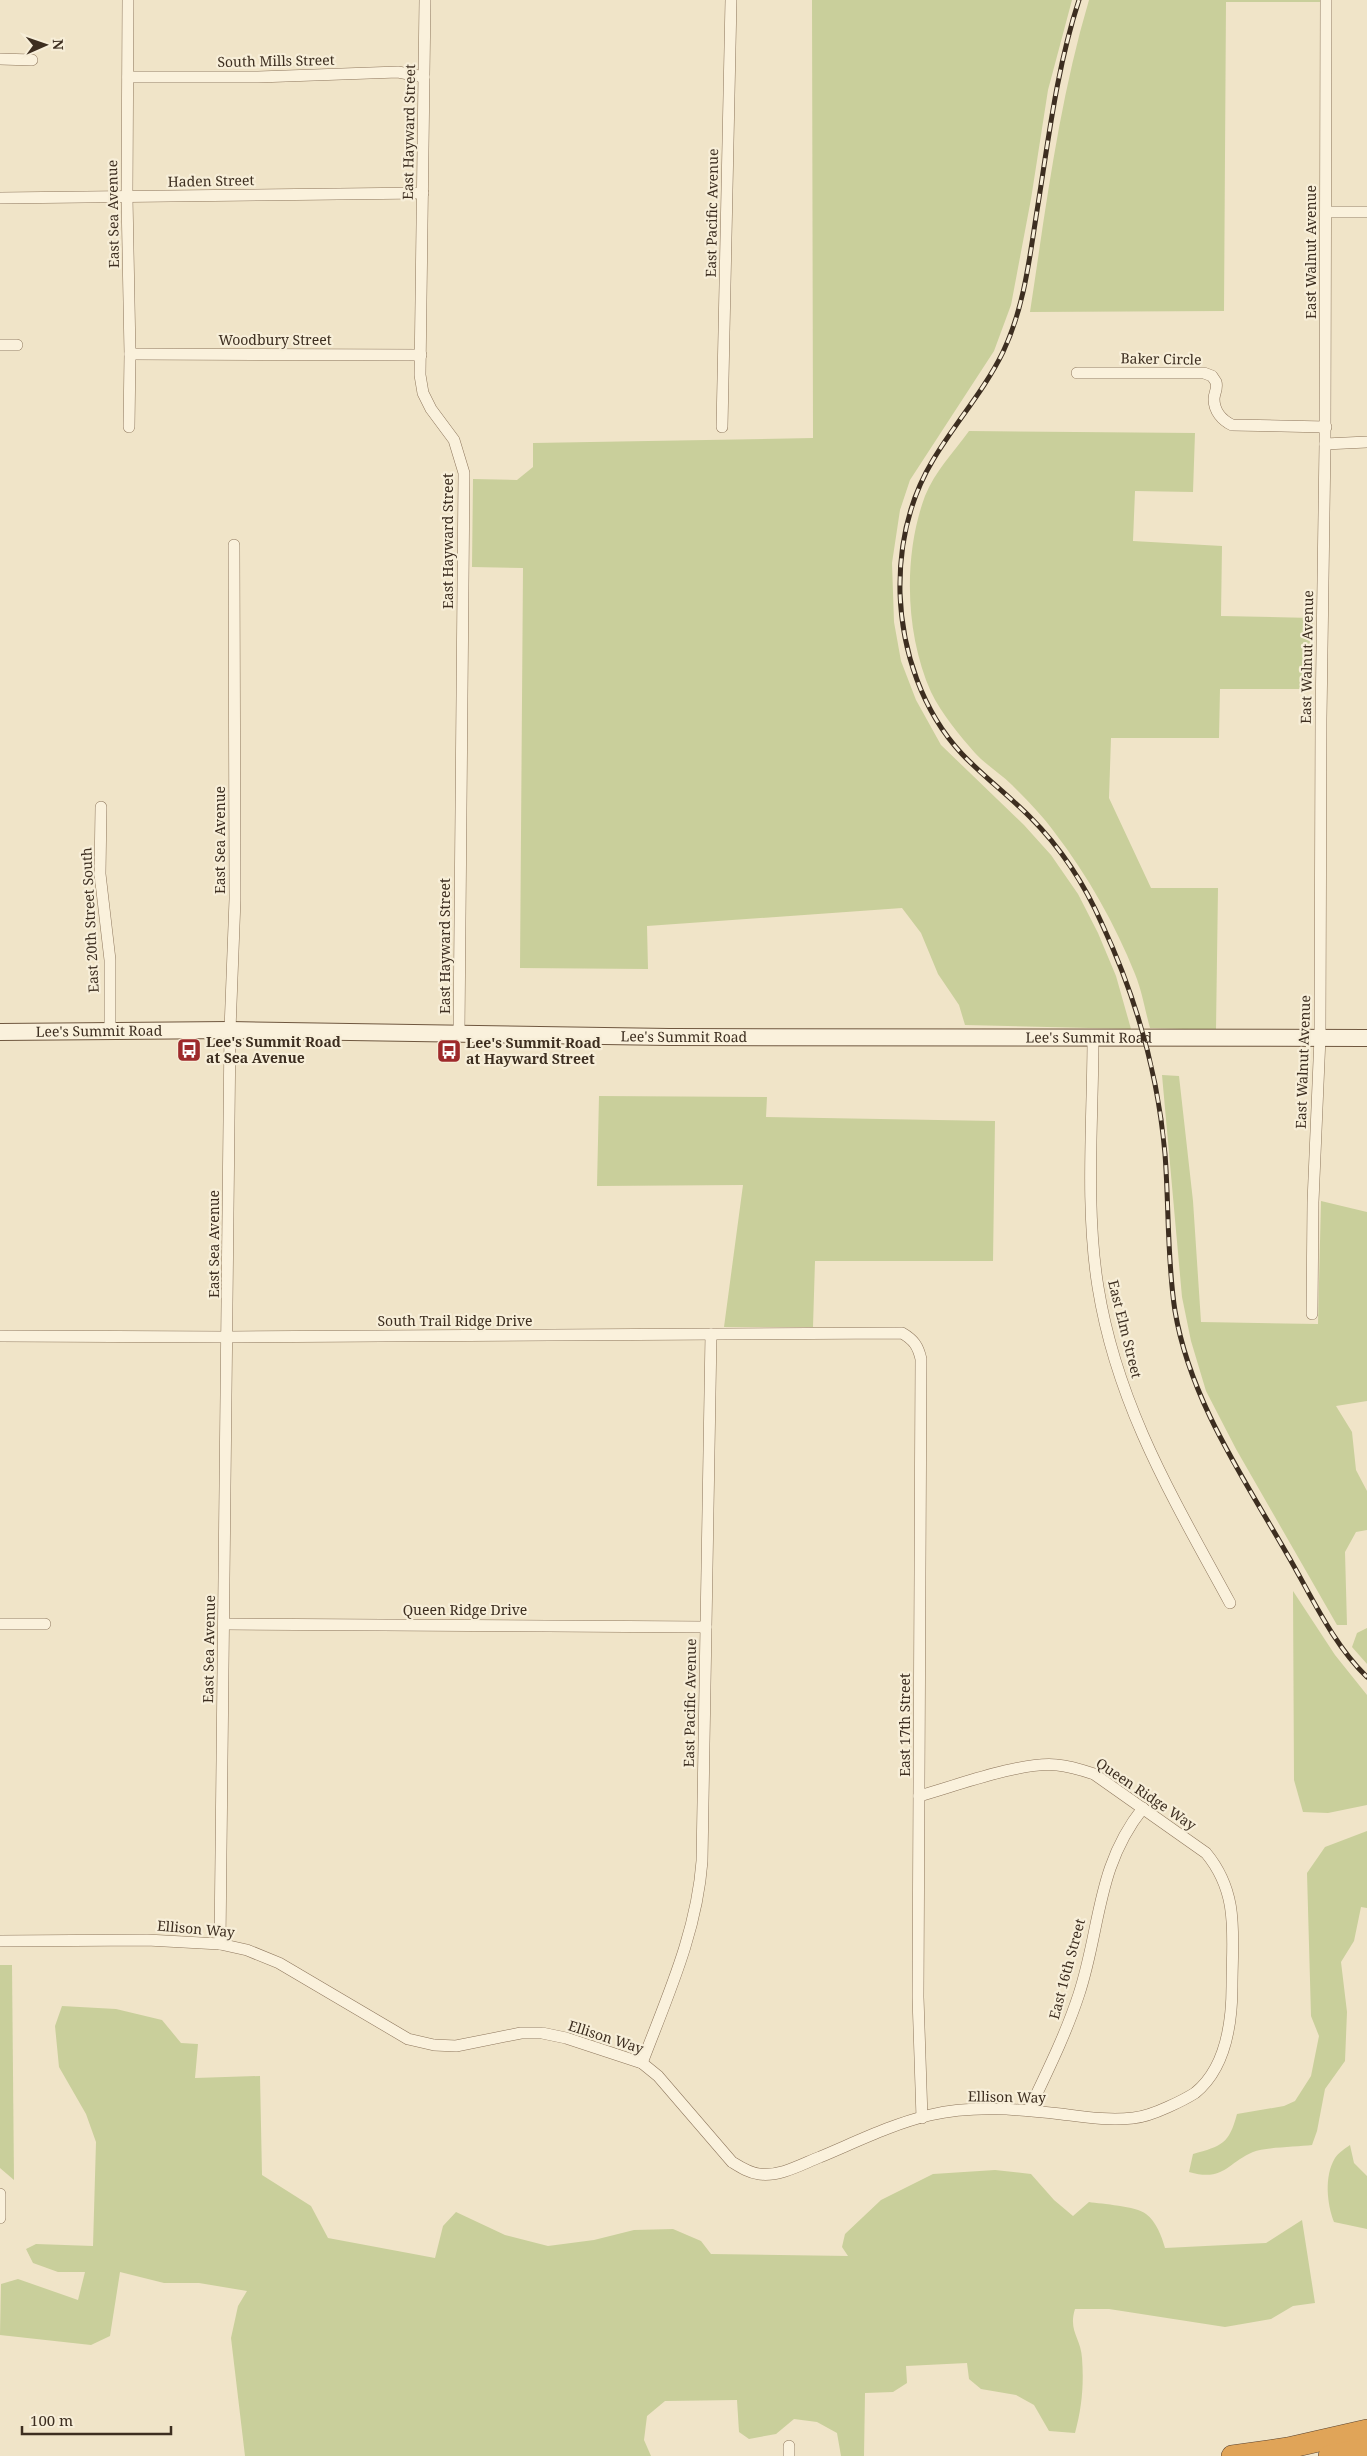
<svg xmlns="http://www.w3.org/2000/svg" width="1367" height="2456" font-family="'Noto Serif',serif">
  <rect width="100%" height="100%" fill="#f0e4c8"/>
  <g fill="#c9cf9b">
    <polygon points="812,0 1072,0 1048,90 1031,199 1011,305 994,351 910,480 900,510 892,563 894,622 901,661 916,700 941,745 1024,825 1051,855 1078,894 1098,933 1116,976 1131,1029 965,1025 959,1005 938,974 921,933 902,908 647,926 648,969 520,968 523,568 472,567 473,479 517,480 533,467 533,443 813,438"/>
    <path d="M1089,0H1320V2H1226L1224,311L1030,312C1046,207 1059,101 1089,0Z"/>
    <path d="M969,431L1195,433L1193,492L1135,491L1133,541L1222,546L1221,616L1313,618L1312,689H1220L1219,738H1111L1109,798L1151,888H1218L1216,1030L1150,1028C1145,1010 1142,991 1135,974C1115,924 1088,876 1055,833C1043,816 1027,800 1012,785C1001,774 986,765 975,753C960,736 941,713 931,692C905,634 903,555 925,496C935,471 954,452 969,431Z"/>
    <polygon points="1162,1075 1179,1076 1193,1201 1201,1322 1318,1324 1321,1201 1367,1212 1367,1401 1336,1406 1352,1432 1356,1470 1367,1491 1367,1530 1356,1532 1345,1552 1347,1625 1337,1625 1236,1449 1206,1391 1191,1341 1182,1297"/>
    <polygon points="599,1096 767,1097 766,1117 995,1121 993,1261 815,1261 813,1327 724,1327 743,1185 597,1186"/>
    <polygon points="1293,1591 1335,1655 1367,1695 1367,1805 1328,1813 1303,1812 1294,1780"/>
    <polygon points="1367,1628 1367,1664 1352,1647 1357,1633"/>
    <path d="M1367,1831V1908L1361,1907L1354,1941L1341,1962L1347,2012L1345,2061L1325,2089L1317,2131L1312,2145C1297,2147 1265,2147 1253,2152C1227,2163 1224,2182 1189,2172L1193,2154C1222,2146 1229,2144 1237,2114L1284,2106L1295,2101L1311,2076L1319,2036L1311,2016L1307,1873L1325,1847Z"/>
    <polygon points="0,1965 12,1965 14,2180 0,2168"/>
    <path d="M62,2006L116,2009L162,2020L181,2043L198,2044L195,2078L260,2076L262,2175L311,2206L328,2238L435,2258L443,2226L456,2212L505,2235L548,2246L594,2240L634,2230L673,2229L701,2241L711,2254L848,2256L842,2247L845,2234L881,2200L933,2174L995,2170L1031,2174L1054,2200L1073,2216L1089,2202C1102,2204 1136,2206 1146,2214C1156,2221 1162,2237 1165,2248L1266,2243L1302,2220L1315,2303L1293,2306L1271,2319L1225,2327L1109,2309H1075C1068,2331 1081,2338 1082,2358C1084,2384 1082,2408 1075,2433L1049,2431L1034,2405L1016,2395L981,2389L969,2379L967,2363L906,2366L907,2383L893,2392L865,2393L864,2456H841L837,2433L817,2422L794,2419L776,2434L749,2439L739,2432L737,2400L665,2401L647,2416L644,2440L651,2456H245L231,2338L238,2306L247,2291L199,2283H164L120,2272L110,2336L91,2345L0,2335L1,2284L18,2279L78,2300L85,2272H58L33,2263L26,2249L36,2244L93,2246L96,2142L86,2114L59,2067L55,2026Z"/>
    <path d="M1350,2145L1354,2163L1367,2176V2229L1334,2222C1327,2204 1324,2176 1335,2158C1338,2153 1346,2148 1350,2145Z"/>
  </g>
  <g fill="none" stroke-linecap="round" stroke-linejoin="round">
    <defs>
      <g id="street">
        <polyline points="128,0 127,197 130,354 129,427"/>
        <polyline points="425,0 420,375 423,393 431,409 454,440 464,473 459,1033"/>
        <polyline points="0,59 32,60"/>
        <polyline points="128,77 258,77 398,72 424,77"/>
        <polyline points="0,198 423,193"/>
        <polyline points="1326,212 1367,212"/>
        <polyline points="0,345 17,345"/>
        <polyline points="130,354 421,355"/>
        <path d="M1077,373H1204L1212,376L1216,382C1218,389 1214,393 1214,399C1214,411 1222,420 1232,425L1326,427"/>
        <polyline points="722,427 731,0"/>
        <polyline points="1325,444 1367,442"/>
        <polyline points="101,807 100,874 110,960 110,1031"/>
        <path d="M1093,1037C1093,1118 1085,1207 1098,1287C1117,1406 1174,1500 1230,1603"/>
        <polyline points="1312,1314 1313,1202 1320,1037 1321,718 1325,444 1326,0"/>
        <path d="M0,1336L228,1337L902,1333C914,1340 918,1346 921,1359L918,1997L922,2118"/>
        <polyline points="0,1624 45,1624"/>
        <polyline points="224,1624 706,1627"/>
        <path d="M0,1941L147,1940L220,1944L247,1950L279,1963L408,2039L434,2045L456,2046L521,2033H542L566,2038L642,2063L658,2076L732,2162C740,2167 749,2173 759,2174C780,2177 802,2164 820,2157C856,2142 892,2124 930,2115C973,2105 1018,2109 1061,2114C1085,2117 1109,2121 1133,2118C1145,2117 1157,2112 1168,2107C1177,2103 1187,2098 1195,2093C1226,2068 1232,2022 1232,1986C1232,1936 1240,1894 1206,1853L1094,1774C1082,1770 1070,1766 1057,1765C1022,1761 955,1786 919,1796"/>
        <polyline points="220,1944 230,1030 235,899 234,545"/>
        <path d="M642,2063C667,1997 697,1932 702,1861L711,1334"/>
        <path d="M1029,2110C1047,2072 1066,2034 1079,1994C1101,1927 1096,1867 1143,1808"/>
        <polyline points="0,2194 0,2218"/>
        <polyline points="789,2446 789,2456"/>
      </g>
      <g id="secondary">
        <path id="s1" d="M0,1032L230,1030L669,1037L1367,1038"/>
      </g>
      <g id="highway">
        <polyline points="1232,2456 1288,2448 1367,2430"/>
        <polyline points="1329,2456 1367,2448"/>
      </g>
    </defs>
    <use href="#street" stroke="#8d765c" stroke-width="12"/>
    <use href="#secondary" stroke="#6f573f" stroke-width="18"/>
    <use href="#highway" stroke="#5b4430" stroke-width="22"/>
    <use href="#street" stroke="#faf1dc" stroke-width="11"/>
    <use href="#secondary" stroke="#faf1dc" stroke-width="16"/>
    <use href="#highway" stroke="#e0a458" stroke-width="21"/>
    <defs>
      <path id="rail" d="M1079,0C1056,70 1048,144 1036,217C1029,263 1023,310 1003,352C984,391 955,423 933,460C909,500 899,547 900,593C902,651 922,711 962,754C983,776 1008,795 1030,817C1060,847 1085,885 1102,924C1136,997 1158,1074 1165,1154C1169,1206 1167,1260 1175,1311C1190,1400 1243,1477 1287,1554C1311,1595 1332,1643 1367,1677"/>
    </defs>
    <use href="#rail" stroke="#3d2e20" stroke-width="5"/>
    <use href="#rail" stroke="#f7eed8" stroke-width="3" stroke-dasharray="9" stroke-linecap="butt"/>
  </g>
  <defs>
    <symbol id="bus-square" viewBox="-11 -11 22 22"><rect x="-9" y="-9" width="18" height="18" rx="4" fill="#9e2a2b" stroke="#f7eed8"/><path d="M-5-6H5V4H4V6H2V4H-2V6H-4V4H-5ZM-3.5-4V0h7V-4ZM-3.5 1.2v1.5H-2V1.2ZM2 1.2v1.5H3.5V1.2Z" fill="#fff"/></symbol>
  </defs>
  <g fill-rule="evenodd">
    <use href="#bus-square" x="175" y="1036" width="28" height="28"/>
    <use href="#bus-square" x="435" y="1037" width="28" height="28"/>
  </g>
  <g text-anchor="middle" stroke-width="4.5" stroke-linejoin="round" paint-order="stroke">
    <g font-size="14" fill="#3d2e20" stroke="#f7eed8">
      <text transform="translate(276 61) rotate(-1)" y="5">South Mills Street</text>
      <text transform="translate(409 132) rotate(-89)" y="5">East Hayward Street</text>
      <text transform="translate(211 181) rotate(-1)" y="5">Haden Street</text>
      <text transform="translate(712 213) rotate(-89)" y="5">East Pacific Avenue</text>
      <text transform="translate(113 214) rotate(-91)" y="5">East Sea Avenue</text>
      <text transform="translate(1311 252) rotate(-90)" y="5">East Walnut Avenue</text>
      <text x="275" y="345">Woodbury Street</text>
      <text transform="translate(1161 359) rotate(1)" y="5">Baker Circle</text>
      <text transform="translate(448 541) rotate(-90)" y="5">East Hayward Street</text>
      <text transform="translate(1307 657) rotate(-89)" y="5">East Walnut Avenue</text>
      <text transform="translate(220 840) rotate(-90)" y="5">East Sea Avenue</text>
      <text transform="translate(90 920) rotate(-93)" y="5">East 20th Street South</text>
      <text transform="translate(445 946) rotate(-90)" y="5">East Hayward Street</text>
      <text dy="5" stroke="none"><textPath href="#s1" startOffset="99">Lee's Summit Road</textPath></text>
      <text dy="5" stroke="none"><textPath href="#s1" startOffset="684">Lee's Summit Road</textPath></text>
      <text dy="5" stroke="none"><textPath href="#s1" startOffset="1089">Lee's Summit Road</textPath></text>
      <text transform="translate(1303 1062) rotate(-88)" y="5">East Walnut Avenue</text>
      <text transform="translate(214 1244) rotate(-90)" y="5">East Sea Avenue</text>
      <text x="455" y="1326">South Trail Ridge Drive</text>
      <text transform="translate(1125 1329) rotate(76)" y="5">East Elm Street</text>
      <text x="465" y="1615">Queen Ridge Drive</text>
      <text transform="translate(209 1649) rotate(-89)" y="5">East Sea Avenue</text>
      <text transform="translate(690 1703) rotate(-89)" y="5">East Pacific Avenue</text>
      <text transform="translate(905 1725) rotate(-90)" y="5">East 17th Street</text>
      <text transform="translate(1146 1794) rotate(34)" y="5">Queen Ridge Way</text>
      <text transform="translate(196 1929) rotate(5)" y="5">Ellison Way</text>
      <text transform="translate(1067 1969) rotate(-75)" y="5">East 16th Street</text>
      <text transform="translate(606 2037) rotate(18)" y="5">Ellison Way</text>
      <text transform="translate(1007 2097) rotate(1)" y="5">Ellison Way</text>
    </g>
    <g font-size="14" font-weight="bold" fill="#3d2e20" stroke="#f7eed8" text-anchor="start">
      <text x="206" y="1047">Lee's Summit Road<tspan x="206" dy="16">at Sea Avenue</tspan></text>
      <text x="466" y="1048">Lee's Summit Road<tspan x="466" dy="16">at Hayward Street</tspan></text>
    </g>
  </g>
  <g transform="translate(45 45) rotate(88)" stroke="#f7eed8" stroke-width="4" paint-order="stroke">
  <path d="M0-4L9 19L0 12L-9 19Z" fill="#3d2e20"/>
  <text y="-8" font-size="14" font-weight="bold" text-anchor="middle" fill="#3d2e20">N</text>
  </g>
  <path d="M22 2426v8h149v-8" fill="none" stroke="#3d2e20" stroke-width="2.5"/>
  <text x="30" y="2426" font-size="15" fill="#3d2e20" stroke="#f7eed8" stroke-width="4" paint-order="stroke">100 m</text>
</svg>
